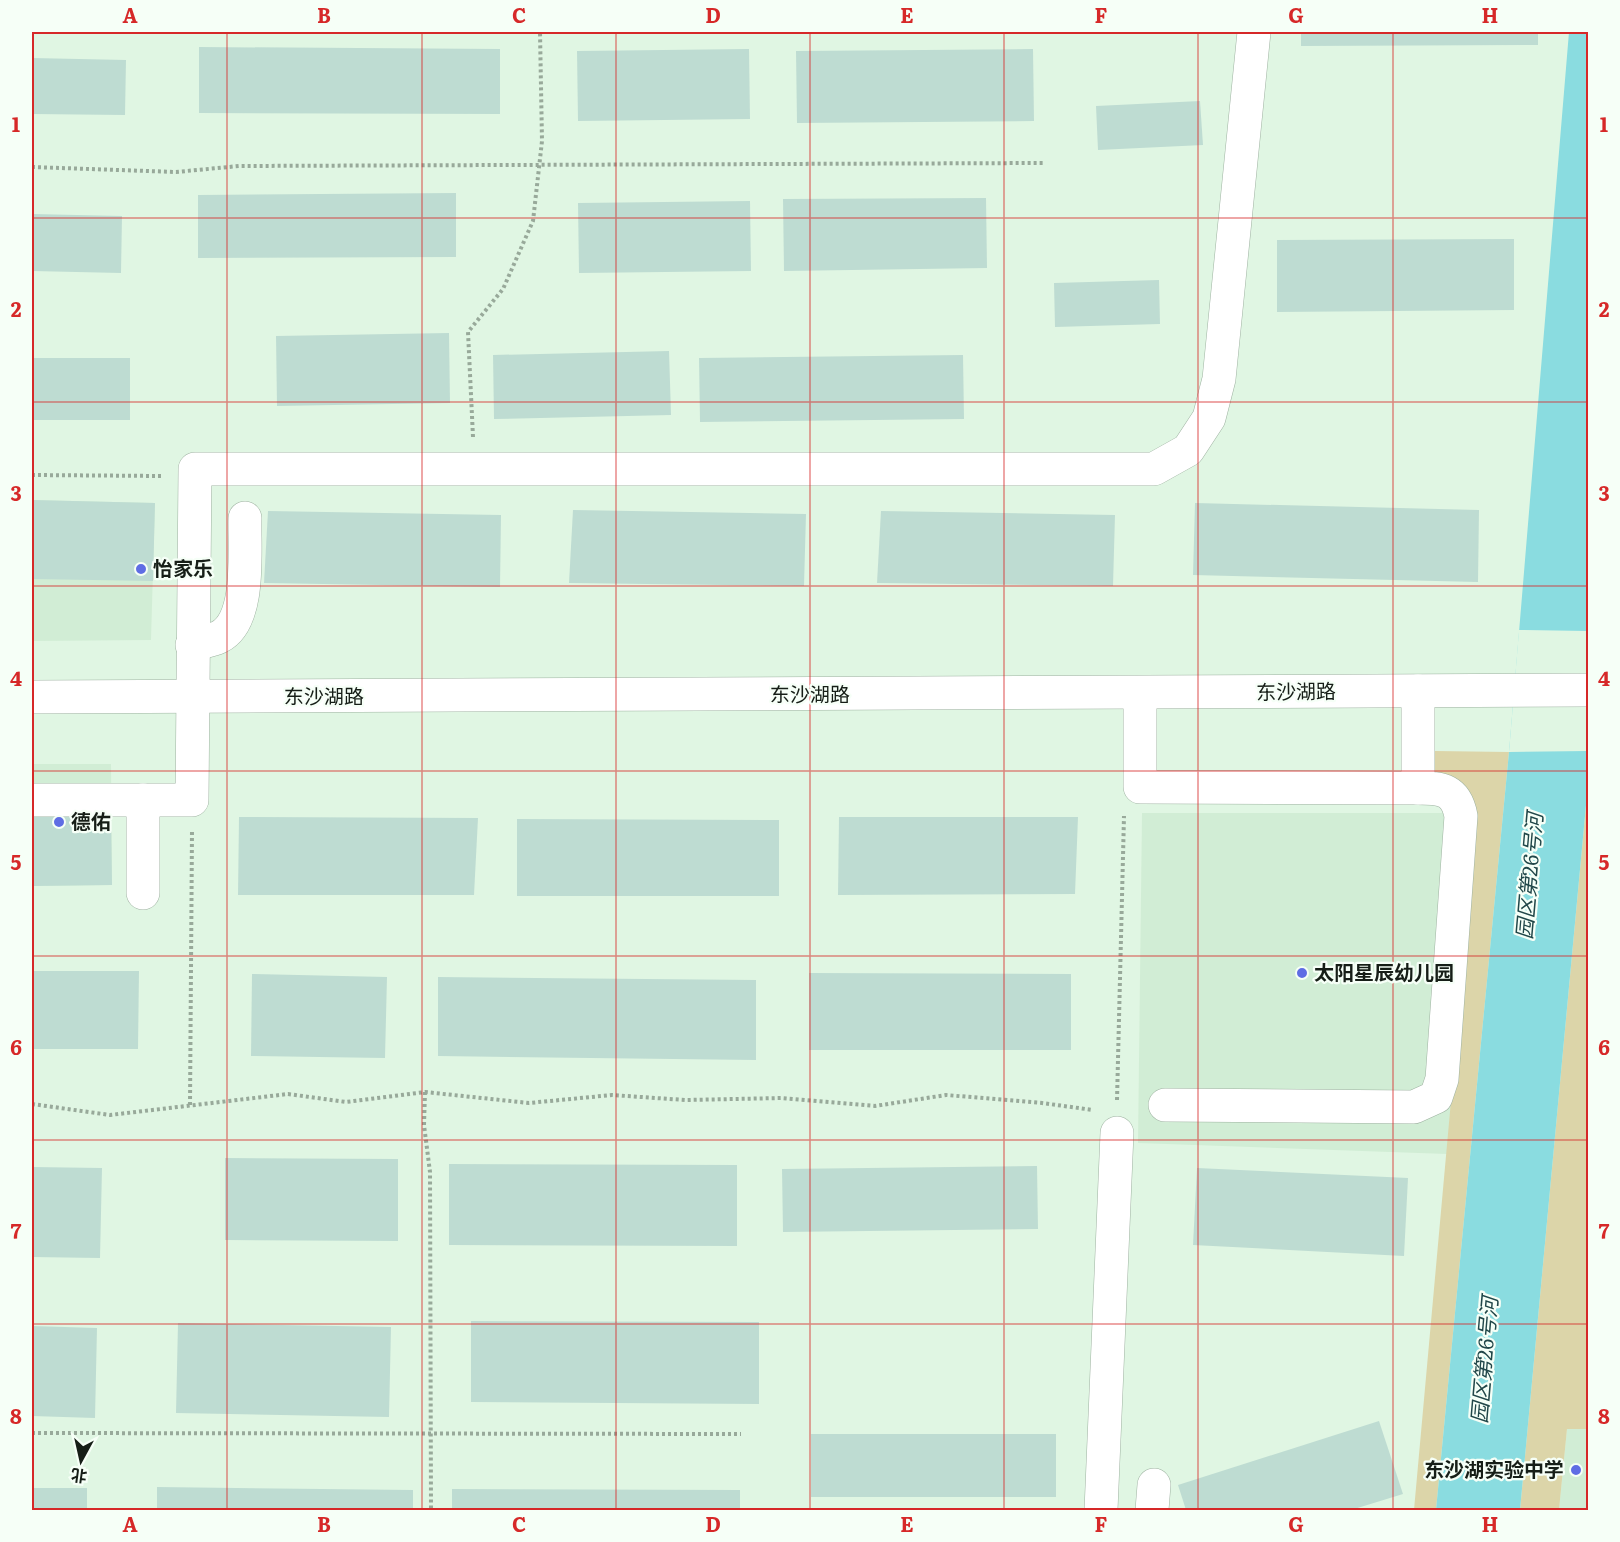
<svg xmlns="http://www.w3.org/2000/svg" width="1620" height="1542" font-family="Literata,'Noto Sans SC',serif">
  <rect width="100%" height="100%" fill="#e0f6e3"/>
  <g fill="#d1edd5">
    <polygon points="32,500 155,503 151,640 32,641"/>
    <polygon points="32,764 111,764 112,885 32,886"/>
    <polygon points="1142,813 1477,813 1447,1154 1138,1143"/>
    <polygon points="1567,1429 1588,1429 1588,1510 1559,1510"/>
  </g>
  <g fill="#dcd5a9">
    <polygon points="1435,751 1509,752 1436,1510 1414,1510 1477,813 1469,793 1435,773"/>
    <polygon points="1588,784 1588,1429 1567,1429 1559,1510 1520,1510"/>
  </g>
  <polygon fill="#8adce0" points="1569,32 1588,32 1588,784 1520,1510 1436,1510 1509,752"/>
  <polygon fill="#e0f6e3" points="1519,630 1588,631 1588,751 1509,752"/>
  <g fill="#bedcd2">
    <polygon points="1301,32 1538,32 1538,45 1301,46"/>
    <polygon points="199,47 500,49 500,114 199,113"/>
    <polygon points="749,49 750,119 578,121 577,51"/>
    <polygon points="1033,49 1034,121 797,123 796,51"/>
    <polygon points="32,58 126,60 125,115 32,114"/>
    <polygon points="1200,101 1203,145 1098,150 1096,106"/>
    <polygon points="456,193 456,257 198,258 198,195"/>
    <polygon points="986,198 987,268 784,271 783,199"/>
    <polygon points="750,201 751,271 579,273 578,203"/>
    <polygon points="32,214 122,216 121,273 32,271"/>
    <polygon points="1514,239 1514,310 1277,312 1277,240"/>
    <polygon points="1159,280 1160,324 1055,327 1054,283"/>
    <polygon points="449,333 450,403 277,406 276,336"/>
    <polygon points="669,351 671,415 494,419 493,355"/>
    <polygon points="963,355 964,419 700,422 699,358"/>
    <rect x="32" y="358" width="98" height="62"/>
    <polygon points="32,500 155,503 153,581 32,579"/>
    <polygon points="1195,503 1479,510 1478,582 1193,575"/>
    <polygon points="573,510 806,514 804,586 569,583"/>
    <polygon points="268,511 501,515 500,587 264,583"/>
    <polygon points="881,511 1115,515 1113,586 877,583"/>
    <polygon points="32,815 111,815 112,885 32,886"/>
    <polygon points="239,817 478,818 474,895 238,895"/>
    <polygon points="839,817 1078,817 1075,894 838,895"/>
    <polygon points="517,819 779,820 779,896 517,896"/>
    <polygon points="32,971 139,971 138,1049 32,1049"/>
    <polygon points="809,973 1071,974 1071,1050 809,1050"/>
    <polygon points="252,974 387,977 385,1058 251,1056"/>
    <polygon points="438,977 756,980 756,1060 438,1056"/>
    <polygon points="225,1158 398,1159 398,1241 225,1240"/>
    <polygon points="449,1164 737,1165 737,1246 449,1245"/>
    <polygon points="1037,1166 1038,1229 783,1232 782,1169"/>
    <polygon points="32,1167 102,1168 100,1258 32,1257"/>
    <polygon points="1197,1168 1408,1178 1404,1256 1193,1245"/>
    <polygon points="471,1321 759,1322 759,1404 471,1402"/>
    <polygon points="178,1323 391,1327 389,1417 176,1413"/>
    <polygon points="32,1326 97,1328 95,1418 32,1416"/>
    <polygon points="1379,1421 1403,1494 1351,1510 1186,1510 1178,1485"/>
    <rect x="811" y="1434" width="245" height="63"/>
    <polygon points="157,1487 413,1490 413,1510 157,1510"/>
    <rect x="32" y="1488" width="55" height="22"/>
    <polygon points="452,1489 740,1490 740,1510 452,1510"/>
  </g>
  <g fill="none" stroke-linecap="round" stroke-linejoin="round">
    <defs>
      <g id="minor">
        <path d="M192,645C201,642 211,641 219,637C252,621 244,548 245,518"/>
        <polyline points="1140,693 1140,787 1418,788"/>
        <polyline points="32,800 192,800 195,469 1154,469 1188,450 1209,418 1219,379 1254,32"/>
        <polyline points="143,893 143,800"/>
        <path d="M1165,1105L1414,1107L1436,1097L1442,1079L1461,816C1456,790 1443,788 1418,788V691"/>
        <polyline points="1101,1510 1117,1133"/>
        <polyline points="1152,1510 1154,1485"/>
      </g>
      <polyline id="major" points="32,697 1588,690"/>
    </defs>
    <use href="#minor" stroke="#9eb2a1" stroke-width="34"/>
    <use href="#major" stroke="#9eb2a1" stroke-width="34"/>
    <g stroke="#98a99a" stroke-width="4" stroke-dasharray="3 3" stroke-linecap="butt">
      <polyline points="32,167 176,172 239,166 1043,163"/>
      <polyline points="473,437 468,332 503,289 533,221 542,141 540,32"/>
      <polyline points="32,475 162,476"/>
      <polyline points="425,1092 424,1125 430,1172 431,1510"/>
      <polyline points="1117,1100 1124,816"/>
      <polyline points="32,1104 110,1115 288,1094 346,1102 425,1092 529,1103 612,1095 685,1100 781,1098 875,1106 946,1095 1042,1103 1093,1110"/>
      <polyline points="190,1105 192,831"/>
      <polyline points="32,1433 741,1434"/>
    </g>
    <use href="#minor" stroke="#fff" stroke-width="33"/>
    <use href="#major" stroke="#fff" stroke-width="33"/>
  </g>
  <path fill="none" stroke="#d62828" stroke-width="1.5" stroke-opacity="0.55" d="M227,32V1510M422,32V1510M616,32V1510M810,32V1510M1004,32V1510M1198,32V1510M1393,32V1510M32,218H1588M32,402H1588M32,586H1588M32,771H1588M32,956H1588M32,1140H1588M32,1324H1588"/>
  <g fill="#5f6de4" stroke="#f6fff7" stroke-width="2">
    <circle cx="141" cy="569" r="6"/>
    <circle cx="59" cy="822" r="6"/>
    <circle cx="1302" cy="973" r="6"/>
    <circle cx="1576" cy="1470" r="6"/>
  </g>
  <g text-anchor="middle" stroke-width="4.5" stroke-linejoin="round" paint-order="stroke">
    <g font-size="20" font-weight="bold" fill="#161e17" stroke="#f6fff7" text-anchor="start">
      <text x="153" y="576">怡家乐</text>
      <text x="71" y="829">德佑</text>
      <text x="1314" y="980">太阳星辰幼儿园</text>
      <text x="1564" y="1477" text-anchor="end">东沙湖实验中学</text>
    </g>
    <g font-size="20" fill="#161e17" stroke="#f6fff7">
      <text transform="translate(1296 692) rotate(-1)" y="7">东沙湖路</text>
      <text x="810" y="702">东沙湖路</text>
      <text x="324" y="704">东沙湖路</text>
    </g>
    <g font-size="21" font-style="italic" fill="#214749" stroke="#f6fff7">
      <text transform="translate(1530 876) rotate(-85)" y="7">园区第26号河</text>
      <text transform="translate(1485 1360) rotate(-85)" y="7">园区第26号河</text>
    </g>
  </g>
  <rect width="1620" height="1542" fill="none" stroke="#f6fff7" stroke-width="66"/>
  <g transform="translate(81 1461) rotate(188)" stroke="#f6fff7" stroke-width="4.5" paint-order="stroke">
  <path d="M0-4.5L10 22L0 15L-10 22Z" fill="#161e17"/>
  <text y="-9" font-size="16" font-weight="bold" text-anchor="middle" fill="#161e17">北</text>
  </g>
  <rect x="33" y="33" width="1554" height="1476" fill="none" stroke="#d62828" stroke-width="2"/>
  <g font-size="20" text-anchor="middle" font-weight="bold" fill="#d62828">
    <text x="130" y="23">A</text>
    <text x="324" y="23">B</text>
    <text x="519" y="23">C</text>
    <text x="713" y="23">D</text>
    <text x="907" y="23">E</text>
    <text x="1101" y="23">F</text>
    <text x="1296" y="23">G</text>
    <text x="1490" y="23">H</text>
    <text x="16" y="132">1</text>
    <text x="1604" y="132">1</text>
    <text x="16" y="317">2</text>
    <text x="1604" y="317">2</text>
    <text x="16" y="501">3</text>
    <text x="1604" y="501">3</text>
    <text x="16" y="686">4</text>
    <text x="1604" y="686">4</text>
    <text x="16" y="870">5</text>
    <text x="1604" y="870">5</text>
    <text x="16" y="1055">6</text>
    <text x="1604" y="1055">6</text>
    <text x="16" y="1239">7</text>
    <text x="1604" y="1239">7</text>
    <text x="16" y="1424">8</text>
    <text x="1604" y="1424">8</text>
    <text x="130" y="1532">A</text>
    <text x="324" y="1532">B</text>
    <text x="519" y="1532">C</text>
    <text x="713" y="1532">D</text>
    <text x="907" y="1532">E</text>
    <text x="1101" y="1532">F</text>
    <text x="1296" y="1532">G</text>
    <text x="1490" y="1532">H</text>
  </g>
</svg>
